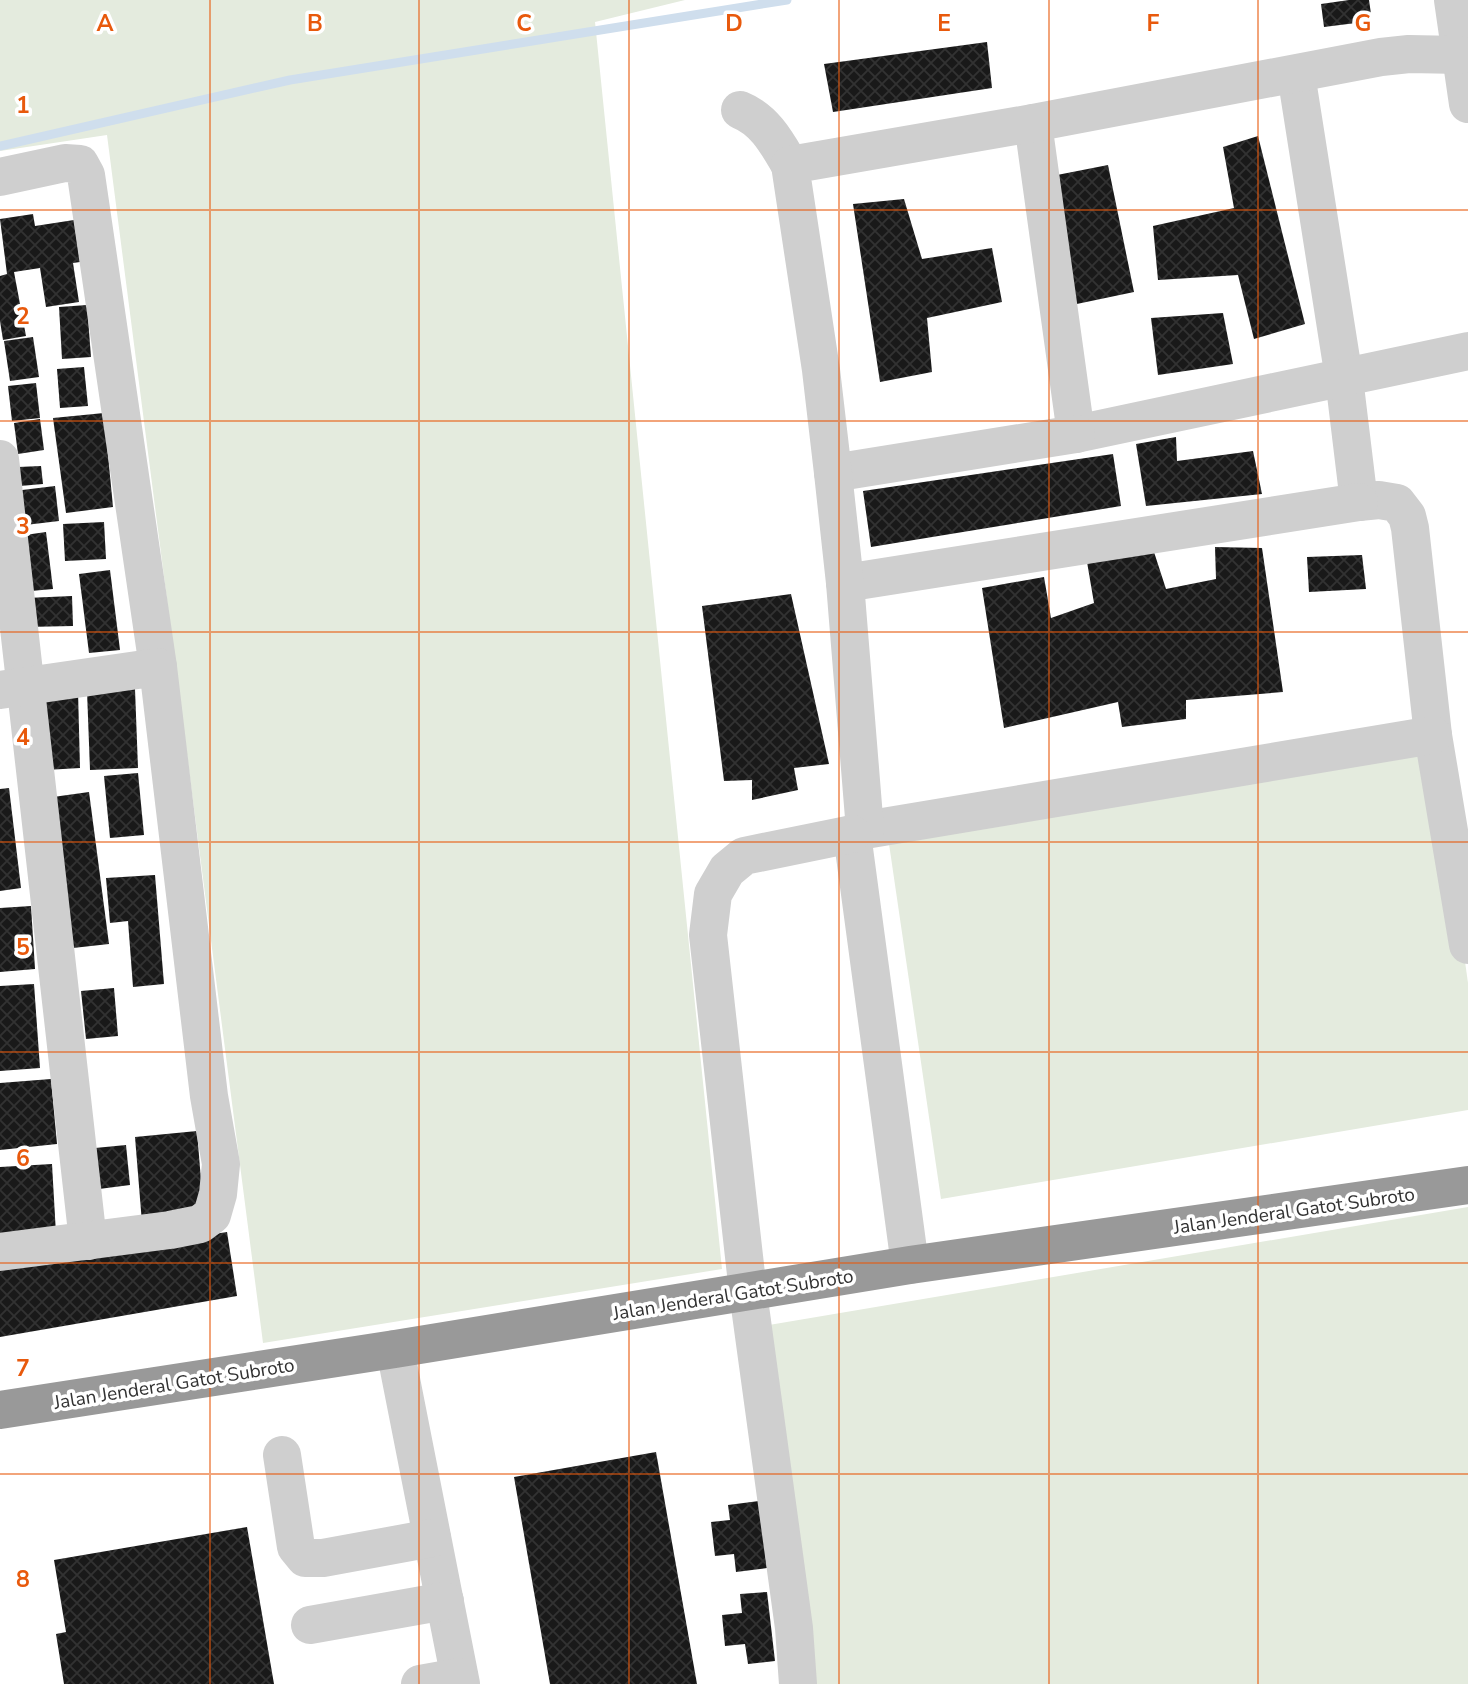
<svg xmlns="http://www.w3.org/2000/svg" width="1468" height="1684" font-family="'Nunito Sans',sans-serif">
  <defs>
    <pattern id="building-cross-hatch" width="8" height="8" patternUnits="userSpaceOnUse" patternTransform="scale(1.75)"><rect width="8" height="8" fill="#191919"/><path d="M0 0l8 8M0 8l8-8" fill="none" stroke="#323232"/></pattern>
  </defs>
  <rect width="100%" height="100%" fill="#fff"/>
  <g fill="#e4ebde">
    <polygon points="0,0 685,0 595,22 722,1269 263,1343 107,135 0,151"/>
    <polygon points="1436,753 1468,983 1468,1110 941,1199 888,837"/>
    <polygon points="1468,1207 1468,1684 808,1684 769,1325"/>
  </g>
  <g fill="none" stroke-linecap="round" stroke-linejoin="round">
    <polyline stroke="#cfdeed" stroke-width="9" points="0,146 290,80 787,0"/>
  </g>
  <g fill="url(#building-cross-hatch)">
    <polygon points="1349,0 1369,0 1372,21 1324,27 1321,4"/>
    <polygon points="987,42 992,88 833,112 824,64"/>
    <polygon points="1258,136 1305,324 1254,339 1238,275 1158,280 1153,226 1234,208 1223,147"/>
    <polygon points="1108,165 1134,292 1072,305 1057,175"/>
    <polygon points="904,199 922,259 992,248 1002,302 927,318 932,372 880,382 853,204"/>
    <polygon points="33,214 35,226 74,220 80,262 73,263 79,302 46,307 40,268 14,272 26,336 3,340 0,321 0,276 7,274 0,219"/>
    <polygon points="87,305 91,357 62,359 59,307"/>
    <polygon points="1223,313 1233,364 1158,375 1151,318"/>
    <polygon points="33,337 39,377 10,381 4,341"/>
    <polygon points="84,367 88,406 60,408 57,369"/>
    <polygon points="36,383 40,418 12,421 8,386"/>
    <polygon points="104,413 113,507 66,513 53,418"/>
    <polygon points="40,419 44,450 18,454 14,423"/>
    <polygon points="1176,437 1177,461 1253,451 1262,494 1146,506 1136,444"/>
    <polygon points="1113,454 1121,506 871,547 863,491"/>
    <polygon points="41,466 43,484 20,486 18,467"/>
    <polygon points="55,486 59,521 17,526 14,491"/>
    <polygon points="104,522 106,559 65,561 63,524"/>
    <polygon points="46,532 53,589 31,591 25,535"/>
    <polygon points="1215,547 1262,548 1283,692 1186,700 1186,719 1122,727 1118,702 1004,728 982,588 1044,577 1051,618 1094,603 1087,562 1154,552 1166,589 1216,579"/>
    <polygon points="1362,555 1366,589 1309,592 1307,557"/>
    <polygon points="110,570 120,650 89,653 79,574"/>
    <polygon points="791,594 829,764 794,768 798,790 752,800 752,780 724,781 702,606"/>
    <polygon points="72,596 73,626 26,627 26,598"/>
    <polygon points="135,689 138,768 90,770 87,691"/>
    <polygon points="78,691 80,768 46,770 43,693"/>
    <polygon points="138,773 144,835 110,838 104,776"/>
    <polygon points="9,788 21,888 0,891 0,789"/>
    <polygon points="89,792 109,944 73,948 53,797"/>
    <polygon points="155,875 164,984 133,987 128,921 110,923 106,878"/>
    <polygon points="31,906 35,969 0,972 0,908"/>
    <polygon points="34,984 40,1068 0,1071 0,986"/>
    <polygon points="114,988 118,1036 86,1039 81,991"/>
    <polygon points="51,1079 57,1144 0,1150 0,1083"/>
    <polygon points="197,1131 204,1217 142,1223 135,1137"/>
    <polygon points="126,1145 130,1185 99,1189 95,1148"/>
    <polygon points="52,1164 56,1234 0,1237 0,1167"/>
    <polygon points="227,1232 237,1296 0,1337 0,1268"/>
    <polygon points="656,1452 697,1684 550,1684 514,1477"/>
    <polygon points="759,1501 767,1568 736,1572 734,1554 715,1556 711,1522 730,1520 728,1505"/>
    <polygon points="247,1527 274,1684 64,1684 56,1634 66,1632 54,1560"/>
    <polygon points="767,1592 775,1661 748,1664 745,1644 725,1646 722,1615 742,1613 740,1594"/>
  </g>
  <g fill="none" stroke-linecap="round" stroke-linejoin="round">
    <g stroke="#cfcfcf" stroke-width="38">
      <polyline points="1453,0 1468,104"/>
      <polyline points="1296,74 1344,378 1359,502 1379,500 1397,503 1407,516 1410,528 1433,735 1468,945"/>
      <path d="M740,110C765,120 777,143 790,165"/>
      <polyline points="1033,123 1076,434 1468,351"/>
      <polyline points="0,177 65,163 80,164 86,175 158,667"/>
      <polyline points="0,459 88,1241"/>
      <polyline points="833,473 1076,434"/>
      <polyline points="845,583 1359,502"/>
      <polyline points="0,690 158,667 209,1096 221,1164 218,1194 212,1215 200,1224 170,1230 0,1252"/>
      <polyline points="865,830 1433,735"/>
      <polyline points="910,1265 852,834 865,830 845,583 833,473 821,370 790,165 1033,123 1381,57 1409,54 1461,55"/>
      <polyline points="395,1349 461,1684"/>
      <polyline points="282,1455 296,1547 305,1558 323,1558 432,1538"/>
      <polyline points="310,1625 445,1601"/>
      <polyline points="420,1684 459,1677"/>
      <polyline points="798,1684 794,1628 748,1292 708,935 713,894 727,870 744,856 852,834"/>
    </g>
    <polyline stroke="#999" stroke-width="38" points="0,1410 395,1349 910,1265 1468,1185"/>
  </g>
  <path fill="none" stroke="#e8590c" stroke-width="2" stroke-opacity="0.55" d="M210,0V1684M419,0V1684M629,0V1684M839,0V1684M1049,0V1684M1258,0V1684M0,210H1468M0,421H1468M0,632H1468M0,842H1468M0,1052H1468M0,1263H1468M0,1474H1468"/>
  <g text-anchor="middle" stroke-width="7" stroke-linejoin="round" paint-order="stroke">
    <g font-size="19" fill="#323232" stroke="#fff">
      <text transform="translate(1294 1210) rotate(-8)" y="7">Jalan Jenderal Gatot Subroto</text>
      <text transform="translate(733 1294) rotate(-9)" y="7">Jalan Jenderal Gatot Subroto</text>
      <text transform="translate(174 1383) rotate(-9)" y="7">Jalan Jenderal Gatot Subroto</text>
    </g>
  </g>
  <g font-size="23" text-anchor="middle" font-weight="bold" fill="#e8590c" stroke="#fff" stroke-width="7" stroke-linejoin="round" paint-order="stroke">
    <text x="105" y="31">A</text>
    <text x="315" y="31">B</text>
    <text x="524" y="31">C</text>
    <text x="734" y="31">D</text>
    <text x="944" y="31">E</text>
    <text x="1153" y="31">F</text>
    <text x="1363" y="31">G</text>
    <text x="23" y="113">1</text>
    <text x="23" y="324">2</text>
    <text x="23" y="534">3</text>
    <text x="23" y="745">4</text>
    <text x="23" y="955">5</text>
    <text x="23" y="1166">6</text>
    <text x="23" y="1376">7</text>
    <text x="23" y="1587">8</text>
  </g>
</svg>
